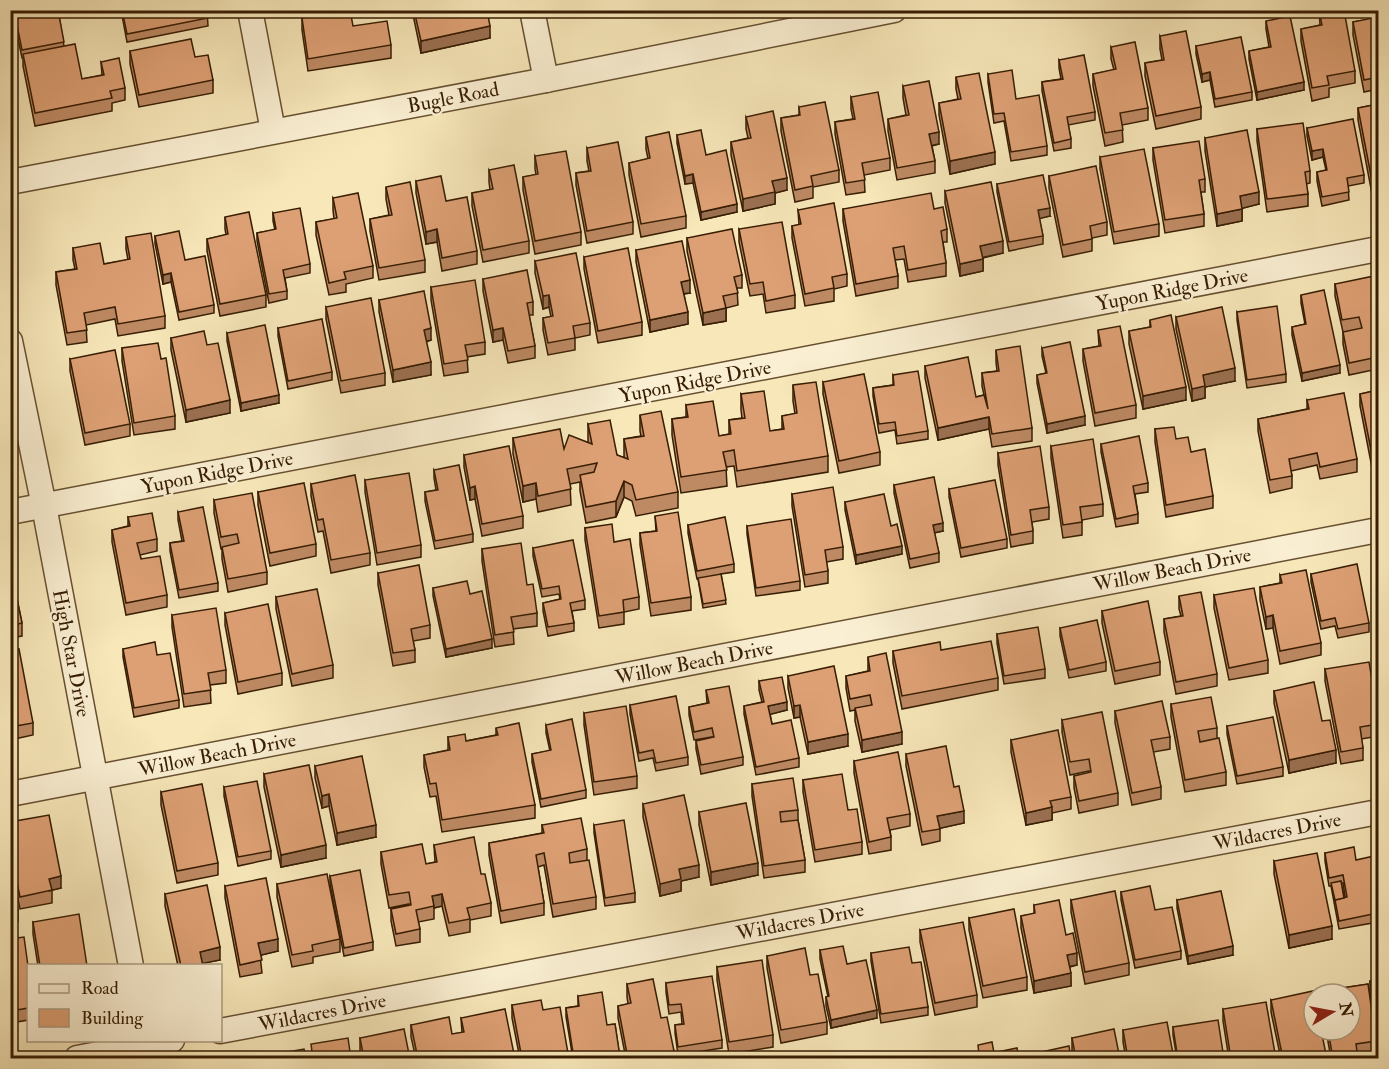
<svg xmlns="http://www.w3.org/2000/svg" width="1389" height="1069" font-family="'IM FELL Double Pica',serif">
  <rect width="100%" height="100%" fill="#f7e7b9"/>
  <filter id="stains"><feTurbulence type="fractalNoise" baseFrequency=".00333" numOctaves="4"/><feColorMatrix values="0 0 0 0 .2 0 0 0 0 .09 0 0 0 0 .02 0 0 0 .5 -.17"/></filter>
  <radialGradient id="worn" r=".72"><stop offset=".6" stop-color="#630" stop-opacity="0"/><stop offset="1" stop-color="#630" stop-opacity=".3"/></radialGradient>
  <g fill="none" stroke-linecap="round" stroke-linejoin="round">
    <defs>
      <g id="minor">
        <polyline points="250,10 273,131"/>
        <polyline points="532,10 546,80"/>
        <polyline points="10,182 546,80 894,10"/>
        <polyline points="10,341 44,506 131,966"/>
        <polyline points="10,512 1378,249"/>
        <polyline points="10,794 1378,530"/>
        <polyline points="220,1031 1378,812"/>
        <polyline points="77,1058 172,1040"/>
      </g>
    </defs>
    <use href="#minor" stroke="#675030" stroke-width="27"/>
    <use href="#minor" stroke="#faefd2" stroke-width="24"/>
  </g>
  <g fill="#be8a64" stroke="#371d03" stroke-width="1.5" fill-rule="evenodd">
    <polygon points="12,10 58,10 64,46 82,79 102,75 101,62 125,88 125,100 112,103 112,111 35,126 23,66 23,58 22,58"/>
    <polygon points="121,10 207,10 208,26 127,42"/>
    <polygon points="412,10 487,10 490,38 421,53"/>
    <polygon points="600,10 639,10 602,17"/>
    <polygon points="1370,10 1378,10 1378,89 1364,92 1353,35 1353,22 1371,19"/>
    <polygon points="1319,11 1355,71 1355,83 1329,88 1329,97 1312,101 1301,41 1301,29 1320,25"/>
    <polygon points="302,18 353,26 391,45 391,58 308,71 302,30"/>
    <polygon points="1266,21 1304,90 1257,100 1249,59 1249,51 1269,47 1266,29"/>
    <polygon points="1160,36 1201,107 1201,119 1156,129 1145,76 1145,63 1162,60 1160,49"/>
    <polygon points="1196,46 1252,92 1252,100 1215,107 1210,80 1202,82 1196,54"/>
    <polygon points="1111,47 1148,108 1148,120 1122,125 1123,142 1105,146 1093,86 1093,74 1114,70 1111,59"/>
    <polygon points="130,51 195,57 213,80 213,93 139,107 130,64"/>
    <polygon points="1059,60 1095,112 1095,120 1068,125 1071,139 1071,148 1054,151 1042,91 1042,82 1061,79 1059,68"/>
    <polygon points="988,74 1047,146 1047,155 1011,161 1004,121 994,123 988,82"/>
    <polygon points="956,77 995,164 950,174 939,115 939,103 958,99 956,89"/>
    <polygon points="903,86 939,144 932,146 935,161 935,173 897,180 888,131 888,119 906,115 903,98"/>
    <polygon points="851,97 890,158 890,170 864,175 865,192 846,195 835,134 835,122 853,119 851,109"/>
    <polygon points="1378,104 1378,192 1372,194 1358,120 1358,108"/>
    <polygon points="799,107 839,170 839,182 813,187 813,198 795,202 781,131 781,118 799,115"/>
    <polygon points="746,117 787,190 775,193 775,204 743,211 731,155 731,142 748,138 746,129"/>
    <polygon points="1307,128 1364,175 1364,183 1348,186 1349,200 1322,206 1317,181 1317,172 1326,170 1323,157 1312,160 1307,136"/>
    <polygon points="1257,129 1310,171 1310,183 1306,184 1308,194 1308,206 1267,212 1257,141"/>
    <polygon points="677,135 706,155 737,212 701,220 693,183 685,184 677,143"/>
    <polygon points="646,137 686,216 686,228 641,237 629,175 629,163 648,159 646,149"/>
    <polygon points="1205,138 1259,204 1242,208 1242,221 1217,226 1205,151"/>
    <polygon points="587,148 633,222 633,234 587,243 576,185 576,173 589,171 587,161"/>
    <polygon points="1153,148 1205,179 1205,192 1201,192 1204,214 1204,226 1165,233 1153,160"/>
    <polygon points="535,156 581,232 581,245 535,254 523,190 523,177 536,175 535,169"/>
    <polygon points="1100,157 1159,224 1159,236 1114,244 1100,169"/>
    <polygon points="489,170 529,241 529,253 483,262 472,206 472,193 490,190 489,182"/>
    <polygon points="1049,176 1107,222 1107,235 1092,238 1092,251 1063,257 1049,188"/>
    <polygon points="416,181 446,201 477,251 477,264 442,271 437,242 426,244 416,193"/>
    <polygon points="997,184 1050,216 1039,218 1043,236 1043,244 1009,251 997,192"/>
    <polygon points="386,187 425,260 425,272 379,280 370,231 370,219 389,215 386,199"/>
    <polygon points="945,191 1003,253 983,258 983,271 960,276 945,203"/>
    <polygon points="333,198 373,266 373,278 346,284 346,292 329,295 316,235 316,222 334,219 333,210"/>
    <polygon points="843,209 934,209 947,229 947,242 943,242 946,263 946,276 908,282 904,259 895,260 898,276 898,288 856,296 843,221"/>
    <polygon points="798,210 847,274 847,286 834,289 834,301 805,306 792,238 792,226 799,225"/>
    <polygon points="273,213 310,264 310,273 285,278 287,291 287,299 269,303 257,241 257,233 275,230 273,221"/>
    <polygon points="225,217 266,295 266,307 220,316 207,251 207,239 226,235 225,229"/>
    <polygon points="739,229 795,295 795,308 766,313 763,294 750,296 739,242"/>
    <polygon points="155,236 185,260 214,305 214,313 179,320 171,282 163,284 155,244"/>
    <polygon points="126,237 165,316 165,328 118,336 115,319 86,325 87,342 67,345 56,285 56,272 75,269 73,260 73,248 104,264 128,260 126,249"/>
    <polygon points="687,238 742,275 742,288 737,288 738,305 726,308 726,321 703,325 687,251"/>
    <polygon points="636,250 690,293 684,294 688,324 650,332 636,262"/>
    <polygon points="584,257 642,322 642,335 598,343 584,269"/>
    <polygon points="535,261 590,323 590,335 575,338 575,350 548,355 543,330 543,318 551,317 549,307 543,309 535,273"/>
    <polygon points="483,279 533,302 533,315 529,315 535,346 535,358 508,363 503,340 493,342 483,291"/>
    <polygon points="1335,284 1378,297 1378,369 1349,375 1343,344 1343,332 1335,296"/>
    <polygon points="431,287 485,342 485,354 467,357 468,372 444,376 431,300"/>
    <polygon points="1301,295 1340,373 1302,381 1292,335 1292,327 1305,324 1301,303"/>
    <polygon points="379,300 431,340 426,342 431,375 393,382 379,312"/>
    <polygon points="326,307 385,373 385,385 341,393 326,319"/>
    <polygon points="1237,312 1286,374 1286,382 1247,388 1237,320"/>
    <polygon points="1176,317 1235,381 1205,387 1205,398 1192,401 1176,329"/>
    <polygon points="1150,320 1186,400 1143,409 1129,344 1129,331 1150,327"/>
    <polygon points="278,328 332,372 332,380 288,389 278,336"/>
    <polygon points="1098,330 1136,405 1136,418 1095,426 1083,361 1083,349 1099,346"/>
    <polygon points="227,333 279,403 241,411 227,341"/>
    <polygon points="171,338 207,345 230,413 186,422 171,350"/>
    <polygon points="122,348 161,359 175,416 175,429 134,435 122,361"/>
    <polygon points="1042,348 1085,425 1047,433 1037,383 1037,375 1046,373 1042,356"/>
    <polygon points="996,350 1032,428 1032,441 992,447 989,429 938,440 925,378 925,366 976,397 984,395 982,386 982,373 997,371 996,362"/>
    <polygon points="70,359 130,424 130,436 85,445 70,371"/>
    <polygon points="893,375 928,431 928,439 897,444 895,430 879,433 873,396 873,388 893,385"/>
    <polygon points="823,382 880,452 880,465 839,473 823,394"/>
    <polygon points="793,385 828,456 828,472 737,487 734,466 726,467 727,486 681,493 672,435 672,419 686,417 686,405 719,436 729,434 729,420 742,418 741,410 741,394 770,431 782,429 782,416 795,414 793,401"/>
    <polygon points="1378,390 1378,477 1374,478 1360,406 1360,394"/>
    <polygon points="1307,400 1357,459 1357,472 1320,479 1317,465 1291,471 1292,476 1292,488 1270,493 1258,431 1258,419 1307,409"/>
    <polygon points="640,415 678,492 678,508 636,516 632,501 624,497 616,517 586,523 580,491 580,482 570,484 571,505 538,512 536,499 523,502 513,454 513,438 564,449 588,442 588,424 617,455 624,458 624,439 641,436 640,431"/>
    <polygon points="1155,429 1176,439 1191,452 1213,496 1213,508 1166,517 1155,442"/>
    <polygon points="1101,444 1148,483 1148,492 1135,494 1138,514 1138,523 1116,527 1101,452"/>
    <polygon points="1051,446 1103,504 1103,516 1082,520 1082,535 1063,538 1051,458"/>
    <polygon points="998,453 1049,507 1049,519 1032,522 1033,531 1033,543 1011,547 998,465"/>
    <polygon points="464,455 523,516 523,528 482,536 475,499 470,500 464,467"/>
    <polygon points="434,470 473,534 473,542 435,549 425,501 425,492 436,490 434,478"/>
    <polygon points="365,480 421,545 421,557 377,565 365,492"/>
    <polygon points="311,484 370,553 370,565 331,573 323,531 318,532 311,496"/>
    <polygon points="894,485 943,531 934,533 939,553 939,562 910,568 894,493"/>
    <polygon points="949,489 1007,539 1007,548 961,557 949,497"/>
    <polygon points="258,492 316,544 316,556 270,566 258,505"/>
    <polygon points="792,494 843,547 843,559 826,562 828,571 828,583 805,587 792,506"/>
    <polygon points="214,500 267,572 267,584 228,592 222,559 222,549 221,549 214,513"/>
    <polygon points="845,502 891,526 902,554 856,564 845,510"/>
    <polygon points="178,512 218,583 218,591 179,598 170,551 170,543 182,541 178,520"/>
    <polygon points="655,516 691,597 691,610 651,616 640,545 640,533 656,531"/>
    <polygon points="128,517 157,539 157,551 140,555 141,559 167,595 167,607 126,615 112,542 112,530 128,526"/>
    <polygon points="688,525 734,564 734,572 721,574 726,604 703,608 698,579 697,579 688,533"/>
    <polygon points="747,526 800,581 800,590 756,596 747,534"/>
    <polygon points="585,528 614,542 639,597 639,609 624,612 624,624 599,628 585,540"/>
    <polygon points="533,548 585,600 585,609 572,611 574,623 574,631 548,636 543,611 543,603 560,599 559,594 542,597 533,556"/>
    <polygon points="482,549 527,585 537,613 537,626 513,629 514,644 495,647 482,561"/>
    <polygon points="1378,557 1378,603 1372,570 1372,558"/>
    <polygon points="10,565 22,623 22,636 10,638"/>
    <polygon points="378,573 430,625 430,638 413,641 415,650 415,662 393,666 378,585"/>
    <polygon points="1311,574 1369,623 1369,632 1338,638 1335,626 1321,629 1311,582"/>
    <polygon points="1280,575 1321,643 1321,655 1280,664 1273,628 1266,629 1260,600 1260,587 1280,583"/>
    <polygon points="433,588 470,594 492,648 446,657 433,596"/>
    <polygon points="1214,595 1268,660 1268,673 1229,680 1214,608"/>
    <polygon points="1179,596 1217,674 1217,686 1176,694 1164,632 1164,619 1181,616 1179,609"/>
    <polygon points="276,597 333,665 333,678 292,686 276,609"/>
    <polygon points="1102,611 1160,662 1160,675 1115,684 1102,623"/>
    <polygon points="225,613 282,673 282,685 238,694 225,625"/>
    <polygon points="172,615 226,670 226,683 210,685 211,703 184,707 172,627"/>
    <polygon points="1060,628 1106,662 1106,671 1069,678 1060,636"/>
    <polygon points="997,634 1045,669 1045,678 1004,684 997,643"/>
    <polygon points="123,649 157,655 179,700 179,708 134,717 123,657"/>
    <polygon points="941,650 998,678 998,690 902,709 893,663 893,651"/>
    <polygon points="10,651 33,723 33,735 10,740"/>
    <polygon points="868,657 902,744 862,752 855,721 855,710 850,711 846,688 846,676 868,671"/>
    <polygon points="1325,669 1378,716 1378,736 1361,739 1363,748 1363,760 1341,764 1325,681"/>
    <polygon points="788,676 848,746 808,754 800,717 794,718 788,688"/>
    <polygon points="759,681 787,710 770,714 772,724 799,758 799,767 756,775 744,714 744,706 762,702 759,690"/>
    <polygon points="706,690 743,757 743,765 701,774 696,749 696,741 712,738 712,737 694,740 689,715 689,707 707,703"/>
    <polygon points="1274,691 1322,721 1336,763 1289,773 1274,703"/>
    <polygon points="1171,704 1217,728 1217,739 1226,772 1226,785 1185,792 1171,717"/>
    <polygon points="630,705 688,757 688,765 656,771 653,758 639,761 630,714"/>
    <polygon points="1115,711 1170,737 1170,749 1153,752 1161,787 1161,799 1132,805 1115,723"/>
    <polygon points="584,713 637,776 637,788 594,795 584,725"/>
    <polygon points="1062,720 1118,793 1118,805 1079,813 1074,788 1074,776 1089,773 1089,771 1070,775 1062,732"/>
    <polygon points="546,725 586,790 586,798 541,807 532,762 532,754 550,751 546,733"/>
    <polygon points="1227,726 1283,767 1283,776 1237,784 1227,734"/>
    <polygon points="496,728 535,805 535,818 442,832 436,796 430,797 424,767 424,755 448,750 448,737 466,741 496,735"/>
    <polygon points="1011,740 1071,797 1071,809 1052,813 1052,820 1026,825 1011,752"/>
    <polygon points="906,754 954,787 964,823 940,828 940,841 922,845 906,766"/>
    <polygon points="854,761 910,814 910,826 890,830 891,837 891,850 869,854 854,773"/>
    <polygon points="315,766 376,837 337,845 329,806 322,808 315,778"/>
    <polygon points="264,774 326,858 281,867 264,787"/>
    <polygon points="803,780 848,810 862,842 862,854 815,862 803,792"/>
    <polygon points="752,784 798,810 798,820 805,860 805,872 764,878 752,796"/>
    <polygon points="224,787 271,851 271,859 238,866 224,796"/>
    <polygon points="161,792 218,863 218,875 177,883 161,805"/>
    <polygon points="643,804 699,877 681,881 681,891 660,896 643,817"/>
    <polygon points="699,812 758,875 711,885 699,825"/>
    <polygon points="10,822 61,888 52,890 52,903 20,909 10,860"/>
    <polygon points="542,825 587,849 587,860 596,897 596,909 553,917 544,865 538,867 544,903 544,915 501,923 489,855 489,843 542,833"/>
    <polygon points="594,825 635,893 635,902 605,906 594,833"/>
    <polygon points="1375,838 1378,838 1378,868 1375,851"/>
    <polygon points="434,845 481,874 491,903 491,916 470,920 470,932 449,936 442,906 434,908 434,919 418,922 420,929 420,942 396,946 391,921 391,909 409,905 409,904 389,908 381,864 381,852 426,864 435,862"/>
    <path d="M1325,853L1356,860L1378,882V922L1339,929L1331,886H1329L1325,861ZM1343,883L1345,897L1344,898L1341,884Z"/>
    <polygon points="1274,861 1332,939 1289,948 1274,874"/>
    <polygon points="330,876 373,942 373,950 344,956 330,884"/>
    <polygon points="277,884 340,939 340,952 313,957 313,963 292,967 277,897"/>
    <polygon points="225,886 278,951 260,955 262,973 240,977 225,898"/>
    <polygon points="1121,892 1155,910 1181,951 1181,959 1135,968 1121,900"/>
    <polygon points="165,894 220,960 202,963 203,966 178,966 165,906"/>
    <polygon points="1071,900 1129,963 1129,975 1085,984 1071,912"/>
    <polygon points="1177,900 1233,955 1188,964 1177,908"/>
    <polygon points="1034,905 1066,935 1077,965 1070,967 1071,986 1034,993 1021,928 1021,916 1034,914"/>
    <polygon points="969,918 1027,977 1027,990 983,998 969,930"/>
    <polygon points="33,922 87,966 38,966 33,934"/>
    <polygon points="920,930 977,995 977,1007 935,1015 920,942"/>
    <polygon points="10,939 28,966 28,1020 11,1023"/>
    <polygon points="820,950 847,964 877,1018 831,1028 826,1006 826,997 828,997 820,959"/>
    <polygon points="871,953 912,963 928,1007 928,1015 881,1023 871,961"/>
    <polygon points="767,956 810,975 827,1022 827,1034 781,1043 767,968"/>
    <polygon points="717,967 773,1035 773,1047 729,1054 717,980"/>
    <polygon points="1378,979 1378,1035 1370,993 1370,981"/>
    <polygon points="666,983 722,1040 722,1048 678,1055 675,1033 675,1025 682,1024 681,1012 669,1014 666,992"/>
    <polygon points="627,984 661,1018 674,1051 674,1059 626,1059 618,1018 618,1006 628,1004 627,997"/>
    <polygon points="1368,984 1376,1041 1376,1053 1358,1056 1358,1059 1331,1059 1326,1030 1350,1030 1350,994 1322,994 1322,991"/>
    <polygon points="578,996 607,1025 615,1024 620,1059 573,1059 566,1017 566,1008 578,1006"/>
    <polygon points="1271,1000 1327,1059 1281,1059 1271,1012"/>
    <polygon points="512,1005 543,1010 569,1059 520,1059 512,1018"/>
    <polygon points="1223,1009 1276,1059 1229,1059 1223,1021"/>
    <polygon points="461,1018 515,1059 416,1059 411,1037 411,1025 452,1034 462,1033"/>
    <polygon points="1173,1027 1224,1059 1177,1059 1173,1035"/>
    <polygon points="1123,1030 1174,1059 1126,1059 1123,1042"/>
    <polygon points="360,1038 410,1059 359,1059 362,1058 360,1050"/>
    <polygon points="1072,1038 1120,1059 1074,1059 1072,1050"/>
  </g>
  <g fill="#9b7051" stroke="#371d03" stroke-width="1.5">
    <polygon points="490,26 490,38 421,53 421,41"/>
    <polygon points="1210,72 1210,80 1202,82 1202,74"/>
    <polygon points="1304,82 1304,90 1257,100 1257,92"/>
    <polygon points="939,132 939,144 929,146 929,134"/>
    <polygon points="1323,149 1323,157 1312,160 1312,151"/>
    <polygon points="995,152 995,164 950,174 950,161"/>
    <polygon points="693,174 693,183 685,184 685,176"/>
    <polygon points="787,178 787,190 775,193 775,204 743,211 743,199 772,181"/>
    <polygon points="1259,192 1259,204 1240,209 1240,196"/>
    <polygon points="737,204 737,212 701,220 701,212"/>
    <polygon points="1050,208 1050,216 1038,219 1038,210"/>
    <polygon points="1242,209 1242,221 1217,226 1217,214"/>
    <polygon points="437,229 437,242 426,244 426,232"/>
    <polygon points="1003,241 1003,253 980,258 980,246"/>
    <polygon points="983,259 983,271 960,276 960,264"/>
    <polygon points="171,273 171,282 163,284 163,275"/>
    <polygon points="690,280 690,293 681,294 681,282"/>
    <polygon points="549,295 549,307 543,309 543,296"/>
    <polygon points="726,308 726,321 703,325 703,313"/>
    <polygon points="688,312 688,324 650,332 650,320"/>
    <polygon points="431,328 431,340 424,342 424,330"/>
    <polygon points="503,328 503,340 493,342 493,330"/>
    <polygon points="431,362 431,375 393,382 393,370"/>
    <polygon points="1340,365 1340,373 1302,381 1302,373"/>
    <polygon points="1235,368 1235,381 1205,387 1205,398 1192,401 1192,389 1203,375"/>
    <polygon points="1186,387 1186,400 1143,409 1143,396"/>
    <polygon points="279,395 279,403 241,411 241,403"/>
    <polygon points="230,400 230,413 186,422 186,410"/>
    <polygon points="1085,416 1085,425 1047,433 1047,424"/>
    <polygon points="989,417 989,429 938,440 938,428"/>
    <polygon points="1378,464 1378,477 1374,478 1374,465"/>
    <polygon points="624,481 624,497 616,517 616,501"/>
    <polygon points="536,483 536,499 523,502 523,486"/>
    <polygon points="475,486 475,499 470,500 470,488"/>
    <polygon points="943,523 943,531 933,533 933,525"/>
    <polygon points="902,546 902,554 856,564 856,555"/>
    <polygon points="1273,615 1273,628 1266,629 1266,617"/>
    <polygon points="492,639 492,648 446,657 446,649"/>
    <polygon points="787,702 787,710 768,715 768,706"/>
    <polygon points="800,705 800,717 794,718 794,706"/>
    <polygon points="902,732 902,744 862,752 862,740"/>
    <polygon points="848,734 848,746 808,754 808,742"/>
    <polygon points="1336,750 1336,763 1289,773 1289,760"/>
    <polygon points="329,794 329,806 322,808 322,796"/>
    <polygon points="1052,807 1052,820 1026,825 1026,813"/>
    <polygon points="964,811 964,823 937,829 937,816"/>
    <polygon points="376,825 376,837 337,845 337,833"/>
    <polygon points="326,845 326,858 281,867 281,855"/>
    <polygon points="758,863 758,875 711,885 711,872"/>
    <polygon points="699,865 699,877 681,881 681,891 660,896 660,884 679,869"/>
    <polygon points="61,876 61,888 49,891 49,879"/>
    <polygon points="442,894 442,906 434,908 432,896"/>
    <polygon points="18,910 18,922 10,924 10,912"/>
    <polygon points="1332,926 1332,939 1289,948 1289,935"/>
    <polygon points="278,939 278,951 258,956 258,943"/>
    <polygon points="1233,946 1233,955 1188,964 1188,956"/>
    <polygon points="220,947 220,960 200,964 200,952"/>
    <polygon points="1077,953 1077,965 1067,967 1067,955"/>
    <polygon points="1071,973 1071,986 1034,993 1034,981"/>
    <polygon points="877,1010 877,1018 831,1028 831,1020"/>
  </g>
  <g fill="#dda074" stroke="#371d03" stroke-width="1.5">
    <polygon points="14,10 58,10 64,42 22,50"/>
    <polygon points="122,10 207,10 208,18 127,34"/>
    <polygon points="350,10 353,26 387,21 391,45 308,59 302,18"/>
    <polygon points="414,10 487,10 490,26 421,41"/>
    <polygon points="1344,10 1355,71 1327,76 1329,85 1312,88 1301,29 1322,25 1319,11"/>
    <polygon points="1372,10 1378,10 1378,77 1364,80 1353,22 1373,18"/>
    <polygon points="1290,16 1304,82 1257,92 1249,51 1271,47 1266,21"/>
    <polygon points="1186,31 1201,107 1156,116 1145,63 1164,60 1160,36"/>
    <polygon points="1241,37 1252,92 1215,99 1210,72 1202,74 1196,46"/>
    <polygon points="191,39 195,57 208,55 213,80 139,95 130,51"/>
    <polygon points="1135,42 1148,108 1120,113 1123,130 1105,133 1093,74 1116,69 1111,47"/>
    <polygon points="75,44 82,79 104,75 101,62 119,58 125,88 110,91 112,98 35,113 23,54"/>
    <polygon points="1084,55 1095,112 1067,117 1071,139 1054,143 1042,82 1063,79 1059,60"/>
    <polygon points="1012,70 1016,99 1039,95 1047,146 1011,152 1004,113 994,114 988,74"/>
    <polygon points="979,73 995,152 950,161 939,103 961,99 956,77"/>
    <polygon points="929,81 939,132 929,134 935,161 897,168 888,119 909,115 903,86"/>
    <polygon points="878,92 890,158 862,163 865,180 846,183 835,122 855,119 851,97"/>
    <polygon points="825,102 839,170 811,176 813,186 795,190 781,118 800,115 799,107"/>
    <polygon points="1378,104 1378,180 1372,181 1358,108"/>
    <polygon points="773,111 787,178 772,181 775,192 743,199 731,142 751,138 746,117"/>
    <polygon points="1353,119 1364,175 1347,178 1349,192 1322,197 1317,172 1327,170 1323,149 1312,151 1307,128"/>
    <polygon points="1303,123 1310,171 1305,172 1308,194 1267,199 1257,129"/>
    <polygon points="701,130 706,155 726,150 737,204 701,212 693,174 685,176 677,135"/>
    <polygon points="1247,130 1259,192 1240,196 1242,209 1217,214 1205,138"/>
    <polygon points="669,132 686,216 641,224 629,163 650,158 646,137"/>
    <polygon points="1199,141 1205,179 1199,180 1204,214 1165,220 1153,148"/>
    <polygon points="618,142 633,222 587,231 576,173 591,171 587,148"/>
    <polygon points="1144,149 1159,224 1114,232 1100,157"/>
    <polygon points="566,151 581,232 535,241 523,177 538,174 535,156"/>
    <polygon points="514,165 529,241 483,250 472,193 493,189 489,170"/>
    <polygon points="1096,166 1107,222 1090,226 1092,239 1063,245 1049,176"/>
    <polygon points="1043,175 1050,208 1038,210 1043,236 1009,242 997,184"/>
    <polygon points="441,176 446,201 467,197 477,251 442,258 437,229 426,232 416,181"/>
    <polygon points="410,182 425,260 379,268 370,219 392,215 386,187"/>
    <polygon points="991,182 1003,241 980,246 983,259 960,264 945,191"/>
    <polygon points="358,193 373,266 344,272 346,279 329,283 316,222 337,218 333,198"/>
    <polygon points="931,193 934,209 943,207 947,229 941,231 946,263 908,270 904,246 893,248 898,276 856,284 843,209"/>
    <polygon points="834,203 847,274 832,277 834,288 805,294 792,226 801,224 798,210"/>
    <polygon points="300,208 310,264 283,270 287,291 269,294 257,233 276,229 273,213"/>
    <polygon points="249,212 266,295 220,304 207,239 228,234 225,217"/>
    <polygon points="782,222 795,295 766,301 763,282 750,284 739,229"/>
    <polygon points="732,229 742,275 734,277 738,293 723,296 726,308 703,313 687,238"/>
    <polygon points="179,231 185,260 205,256 214,305 179,312 171,273 163,275 155,236"/>
    <polygon points="151,233 165,316 118,324 115,307 84,313 87,330 67,333 56,272 77,269 73,248 100,243 104,264 130,259 126,237"/>
    <polygon points="682,241 690,280 681,282 688,312 650,320 636,250"/>
    <polygon points="628,248 642,322 598,331 584,257"/>
    <polygon points="576,253 590,323 573,326 575,338 548,343 543,318 553,316 549,295 543,296 535,261"/>
    <polygon points="527,270 533,302 527,303 535,346 508,351 503,328 493,330 483,279"/>
    <polygon points="1374,276 1378,297 1378,357 1349,363 1343,332 1362,328 1359,317 1342,320 1335,284"/>
    <polygon points="475,280 485,342 465,345 468,360 444,364 431,287"/>
    <polygon points="1324,290 1340,365 1302,373 1292,327 1306,324 1301,295"/>
    <polygon points="424,291 431,328 424,330 431,362 393,370 379,300"/>
    <polygon points="371,298 385,373 341,381 326,307"/>
    <polygon points="1277,306 1286,374 1247,380 1237,312"/>
    <polygon points="1222,307 1235,368 1203,375 1205,386 1192,389 1176,317"/>
    <polygon points="1171,315 1186,387 1143,396 1129,331 1151,327 1150,320"/>
    <polygon points="322,319 332,372 288,381 278,328"/>
    <polygon points="265,325 279,395 241,403 227,333"/>
    <polygon points="1120,326 1136,405 1095,413 1083,349 1101,346 1098,330"/>
    <polygon points="204,331 207,345 218,343 230,400 186,410 171,338"/>
    <polygon points="1070,342 1085,416 1047,424 1037,375 1047,373 1042,348"/>
    <polygon points="158,343 161,359 166,358 175,416 134,423 122,348"/>
    <polygon points="1020,346 1032,428 992,434 989,417 938,428 925,366 968,357 976,397 984,395 988,409 982,373 999,371 996,350"/>
    <polygon points="115,350 130,424 85,433 70,359"/>
    <polygon points="918,371 928,431 897,436 895,422 879,424 873,388 894,385 893,375"/>
    <polygon points="864,374 880,452 839,461 823,382"/>
    <polygon points="816,382 828,456 737,471 734,450 723,452 727,470 681,477 672,419 688,417 686,405 713,401 719,436 731,434 729,420 745,418 741,394 764,391 770,431 784,429 782,416 797,413 793,385"/>
    <polygon points="1378,390 1378,464 1374,465 1360,394"/>
    <polygon points="1344,393 1357,459 1320,467 1317,453 1289,459 1292,476 1270,480 1258,419 1309,409 1307,400"/>
    <polygon points="661,411 678,492 636,500 632,485 624,481 616,501 586,507 580,475 594,472 597,463 567,469 571,489 538,496 536,483 523,486 513,438 560,429 564,449 569,435 592,444 588,424 610,420 617,455 628,459 624,439 644,436 640,415"/>
    <polygon points="1174,427 1176,439 1188,437 1191,452 1205,449 1213,496 1166,505 1155,429"/>
    <polygon points="1139,436 1148,483 1133,486 1138,514 1116,519 1101,444"/>
    <polygon points="1093,439 1103,504 1080,507 1082,522 1063,525 1051,446"/>
    <polygon points="509,446 523,516 482,524 475,486 470,488 464,455"/>
    <polygon points="1040,446 1049,507 1030,510 1033,531 1011,535 998,453"/>
    <polygon points="459,465 473,534 435,541 425,492 438,490 434,470"/>
    <polygon points="409,473 421,545 377,553 365,480"/>
    <polygon points="355,475 370,553 331,560 323,519 318,520 311,484"/>
    <polygon points="934,477 943,523 933,525 939,553 910,559 894,485"/>
    <polygon points="995,480 1007,539 961,548 949,489"/>
    <polygon points="304,483 316,544 270,553 258,492"/>
    <polygon points="833,487 843,547 825,550 828,571 805,575 792,494"/>
    <polygon points="252,493 267,572 228,579 222,547 239,543 237,534 221,537 214,500"/>
    <polygon points="884,494 891,526 897,524 902,546 856,555 845,502"/>
    <polygon points="203,507 218,583 179,590 170,543 184,541 178,512"/>
    <polygon points="678,512 691,597 651,603 640,533 657,531 655,516"/>
    <polygon points="152,513 157,539 137,543 141,559 160,556 167,595 126,603 112,530 130,526 128,517"/>
    <polygon points="725,517 734,564 697,571 688,525"/>
    <polygon points="791,519 800,581 756,588 747,526"/>
    <polygon points="612,524 614,542 630,539 639,597 623,600 624,612 599,616 585,528"/>
    <polygon points="573,540 585,600 570,603 574,623 548,627 543,603 561,599 559,586 542,589 533,548"/>
    <polygon points="521,543 527,585 533,584 537,613 511,617 514,632 495,635 482,549"/>
    <polygon points="1378,557 1378,591 1372,558"/>
    <polygon points="1357,564 1369,623 1338,629 1335,618 1321,621 1311,574"/>
    <polygon points="10,565 22,623 10,626"/>
    <polygon points="419,565 430,625 411,629 415,650 393,653 378,573"/>
    <polygon points="1306,570 1321,643 1280,651 1273,615 1266,617 1260,587 1282,583 1280,575"/>
    <polygon points="721,574 726,600 703,604 698,578"/>
    <polygon points="467,581 470,594 482,591 492,639 446,649 433,588"/>
    <polygon points="1254,588 1268,660 1229,668 1214,595"/>
    <polygon points="317,589 333,665 292,674 276,597"/>
    <polygon points="1201,592 1217,674 1176,682 1164,619 1183,616 1179,596"/>
    <polygon points="1148,601 1160,662 1115,671 1102,611"/>
    <polygon points="268,604 282,673 238,682 225,613"/>
    <polygon points="216,608 226,670 208,673 211,690 184,694 172,615"/>
    <polygon points="1097,620 1106,662 1069,670 1060,628"/>
    <polygon points="1038,627 1045,669 1004,676 997,634"/>
    <polygon points="991,641 998,678 902,696 893,651 940,642 941,650"/>
    <polygon points="155,642 157,655 170,653 179,700 134,708 123,649"/>
    <polygon points="19,649 33,723 10,727 10,651"/>
    <polygon points="886,653 902,732 862,740 855,708 872,705 870,695 850,699 846,676 870,671 868,657"/>
    <polygon points="1369,662 1378,716 1378,724 1360,727 1363,748 1341,752 1325,669"/>
    <polygon points="834,666 848,734 808,742 800,705 794,706 788,676"/>
    <polygon points="782,677 787,702 768,706 772,724 791,720 799,758 756,767 744,706 764,702 759,681"/>
    <polygon points="1314,682 1322,721 1330,720 1336,750 1289,760 1274,691"/>
    <polygon points="729,686 743,757 701,765 696,741 714,737 712,728 694,732 689,707 709,703 706,690"/>
    <polygon points="676,696 688,757 656,763 653,750 639,753 630,705"/>
    <polygon points="1211,697 1217,728 1198,731 1200,742 1219,738 1226,772 1185,780 1171,704"/>
    <polygon points="1162,701 1170,737 1151,740 1161,787 1132,793 1115,711"/>
    <polygon points="626,706 637,776 594,782 584,713"/>
    <polygon points="1102,712 1118,793 1079,801 1074,776 1091,772 1089,759 1070,762 1062,720"/>
    <polygon points="1273,717 1283,767 1237,776 1227,726"/>
    <polygon points="572,719 586,790 541,799 532,754 551,750 546,725"/>
    <polygon points="519,723 535,805 442,820 436,783 430,784 424,755 450,750 448,737 465,734 466,741 498,735 496,728"/>
    <polygon points="1058,730 1071,797 1050,801 1052,807 1026,813 1011,740"/>
    <polygon points="946,746 954,787 959,786 964,811 937,816 940,829 922,832 906,754"/>
    <polygon points="898,752 910,814 887,818 891,837 869,842 854,761"/>
    <polygon points="362,756 376,825 337,833 329,794 322,796 315,766"/>
    <polygon points="309,765 326,845 281,855 264,774"/>
    <polygon points="842,774 848,810 857,809 862,842 815,850 803,780"/>
    <polygon points="793,778 798,810 780,812 781,822 798,820 805,860 764,866 752,784"/>
    <polygon points="257,781 271,851 238,857 224,787"/>
    <polygon points="202,784 218,863 177,871 161,792"/>
    <polygon points="684,795 699,865 679,869 681,879 660,884 643,804"/>
    <polygon points="746,803 758,863 711,872 699,812"/>
    <polygon points="49,815 61,876 49,879 52,890 20,897 10,848 10,822"/>
    <polygon points="581,818 587,849 569,853 570,863 589,860 596,897 553,904 544,853 536,855 544,903 501,911 489,843 544,833 542,825"/>
    <polygon points="624,820 635,893 605,898 594,825"/>
    <polygon points="474,837 481,874 485,874 491,903 467,908 470,919 449,923 442,894 432,896 434,906 416,910 420,929 396,934 391,909 411,905 409,892 389,895 381,852 422,844 426,864 437,862 434,845"/>
    <polygon points="1375,838 1378,838 1378,856"/>
    <polygon points="1354,847 1356,860 1374,856 1378,882 1378,913 1339,921 1335,900 1347,897 1343,875 1329,878 1325,853"/>
    <polygon points="1317,853 1332,926 1289,935 1274,861"/>
    <polygon points="360,870 373,942 344,948 330,876"/>
    <polygon points="10,874 18,910 10,912"/>
    <polygon points="327,874 340,939 312,945 313,951 292,955 277,884"/>
    <polygon points="266,878 278,939 258,943 262,960 240,965 225,886"/>
    <polygon points="1341,881 1344,898 1335,900 1331,883"/>
    <polygon points="207,885 220,947 200,952 203,966 181,966 165,894"/>
    <polygon points="1150,886 1155,910 1172,907 1181,951 1135,960 1121,892"/>
    <polygon points="1115,891 1129,963 1085,972 1071,900"/>
    <polygon points="1221,891 1233,946 1188,956 1177,900"/>
    <polygon points="1059,900 1066,935 1073,933 1077,953 1067,955 1071,973 1034,981 1021,916 1035,913 1034,905"/>
    <polygon points="1014,909 1027,977 983,986 969,918"/>
    <polygon points="79,914 87,966 40,966 33,922"/>
    <polygon points="963,922 977,995 935,1003 920,930"/>
    <polygon points="24,937 28,966 28,1008 11,1011 10,939"/>
    <polygon points="843,946 847,964 866,960 877,1010 831,1020 826,997 829,996 820,950"/>
    <polygon points="909,947 912,963 921,962 928,1007 881,1014 871,953"/>
    <polygon points="805,948 810,975 818,974 827,1022 781,1030 767,956"/>
    <polygon points="762,960 773,1035 729,1042 717,967"/>
    <polygon points="712,976 722,1040 678,1047 675,1025 684,1024 681,1004 669,1005 666,983"/>
    <polygon points="653,979 661,1018 667,1017 674,1051 637,1059 628,1059 618,1006 631,1003 627,984"/>
    <polygon points="1378,979 1378,1023 1370,981"/>
    <polygon points="1368,984 1376,1041 1356,1044 1358,1059 1333,1059 1328,1030 1350,1030 1350,994 1323,994 1322,991"/>
    <polygon points="1313,991 1314,997 1314,1030 1321,1030 1327,1059 1283,1059 1271,1000"/>
    <polygon points="602,992 607,1025 615,1024 620,1057 610,1059 574,1059 566,1008 579,1006 578,996"/>
    <polygon points="541,1000 543,1010 560,1007 569,1059 522,1059 512,1005"/>
    <polygon points="1266,1002 1276,1059 1231,1059 1223,1009"/>
    <polygon points="505,1009 515,1059 418,1059 411,1025 449,1017 452,1034 464,1032 461,1018"/>
    <polygon points="1218,1020 1224,1059 1189,1059 1188,1052 1177,1053 1173,1027"/>
    <polygon points="1167,1022 1174,1059 1128,1059 1123,1030"/>
    <polygon points="404,1029 410,1059 364,1059 360,1038"/>
    <polygon points="1114,1029 1120,1059 1076,1059 1072,1038"/>
    <polygon points="348,1038 351,1059 313,1059 311,1044"/>
    <polygon points="992,1042 994,1053 979,1055 978,1045"/>
    <polygon points="1069,1046 1071,1059 1024,1059 1023,1056"/>
    <polygon points="1017,1048 1019,1059 973,1059 973,1057"/>
    <polygon points="304,1049 306,1059 259,1059 259,1057"/>
    <polygon points="250,1056 250,1059 237,1059"/>
  </g>
  <g text-anchor="middle" stroke-width="4.5" stroke-linejoin="round" paint-order="stroke">
    <g font-size="20" fill="#371d03" stroke="#faefd2">
      <text transform="translate(453 97) rotate(-11)" y="7">Bugle Road</text>
      <text transform="translate(1172 289) rotate(-11)" y="7">Yupon Ridge Drive</text>
      <text transform="translate(695 381) rotate(-11)" y="7">Yupon Ridge Drive</text>
      <text transform="translate(217 472) rotate(-11)" y="7">Yupon Ridge Drive</text>
      <text transform="translate(1172 569) rotate(-11)" y="7">Willow Beach Drive</text>
      <text transform="translate(72 653) rotate(79)" y="7">High Star Drive</text>
      <text transform="translate(694 662) rotate(-11)" y="7">Willow Beach Drive</text>
      <text transform="translate(217 754) rotate(-11)" y="7">Willow Beach Drive</text>
      <text transform="translate(1277 831) rotate(-11)" y="7">Wildacres Drive</text>
      <text transform="translate(800 921) rotate(-11)" y="7">Wildacres Drive</text>
      <text transform="translate(322 1012) rotate(-11)" y="7">Wildacres Drive</text>
    </g>
  </g>
  <rect width="1389" height="1069" fill="none" stroke="#f7e7b9" stroke-width="36"/>
  <rect x="12" y="12" width="1365" height="1045" fill="none" stroke="#371d03" stroke-width="3"/>
  <rect x="18" y="18" width="1353" height="1033" fill="none" stroke="#371d03" stroke-width="1.5"/>
  <rect x="27" y="964" width="195" height="78" fill="#faefd2" stroke="#ac9b7f" stroke-width="1.5"/>
  <rect x="39" y="984" width="30" height="9" fill="#faefd2" stroke="#ac9b7f" stroke-width="1.5"/>
  <text x="81" y="994" font-size="18" fill="#371d03">Road</text>
  <rect x="39" y="1009" width="30" height="18" fill="#dda074" stroke="#ac9b7f" stroke-width="1.5"/>
  <text x="81" y="1024" font-size="18" fill="#371d03">Building</text>
  <g transform="translate(1332 1012) rotate(80)"><circle r="28" fill="#faefd2" stroke="#ac9b7f" stroke-width="1.5"/>
  <path d="M0-4.5L10 22L0 15L-10 22Z" fill="#8f2418"/>
  <text y="-9" font-size="16" font-weight="bold" text-anchor="middle" fill="#371d03">N</text>
  </g>
  <rect width="100%" height="100%" filter="url(#stains)"/>
  <rect width="100%" height="100%" fill="url(#worn)"/>
</svg>
